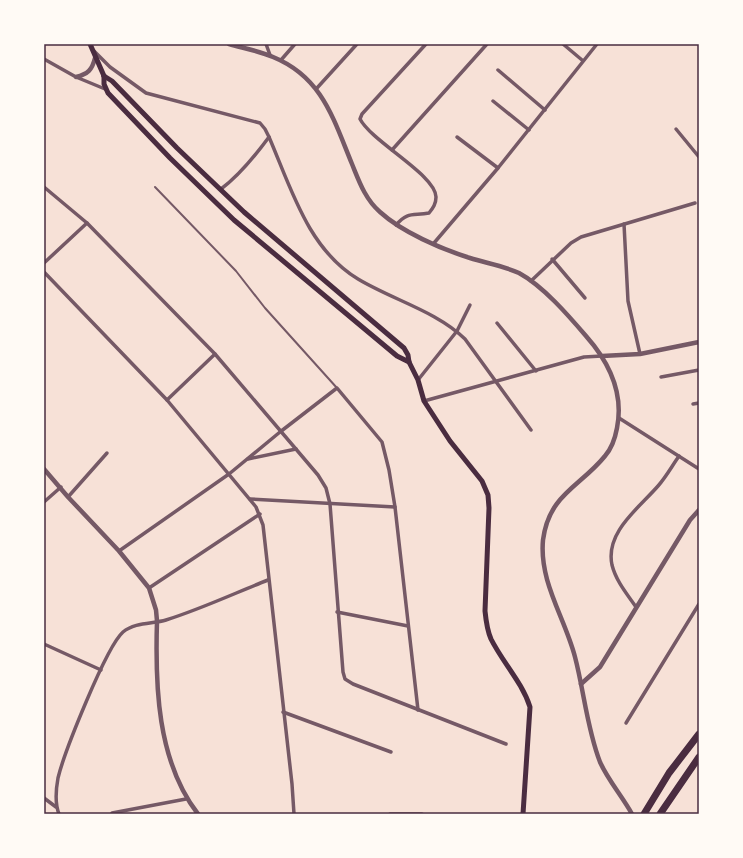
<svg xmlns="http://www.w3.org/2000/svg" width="743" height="858" font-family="Commissioner,sans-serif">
  <rect width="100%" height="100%" fill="#f7e1d7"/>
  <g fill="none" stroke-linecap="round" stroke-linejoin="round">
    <polyline stroke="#755966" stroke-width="2" points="155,187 236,271 265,308 337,388"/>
    <g stroke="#755966" stroke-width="3.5">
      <polyline points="266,44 270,55"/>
      <polyline points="563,44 582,60"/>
      <path d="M94,51L110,67L146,93L260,123L265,129L269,137C291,188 308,249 358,279C393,300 436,311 465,339L531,430"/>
      <polyline points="44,59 76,77 105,89"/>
      <polyline points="281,60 295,44"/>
      <polyline points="498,70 545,110"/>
      <polyline points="317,88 357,44"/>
      <polyline points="493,101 529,130"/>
      <polyline points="676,129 699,157"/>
      <polyline points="457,137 498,168"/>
      <polyline points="392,150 487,44"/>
      <polyline points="44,187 87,223 215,354 318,475 326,488 330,504 343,672 345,679 353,684 506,744"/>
      <path d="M221,189C240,175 255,156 269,137"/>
      <polyline points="624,224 628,301 640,354"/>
      <path d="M396,225C408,211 413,216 429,213C433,208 436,204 436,197C436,175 372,142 360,119L362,114L426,44"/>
      <polyline points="434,243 498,168 597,44"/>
      <polyline points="552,259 585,298"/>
      <polyline points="44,263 87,223"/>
      <polyline points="44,272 167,400 256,507 263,525 292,784 294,814"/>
      <polyline points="531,281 571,243 581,237 695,203"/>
      <polyline points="497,323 536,371"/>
      <polyline points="661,377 699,370"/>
      <polyline points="418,380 457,331 470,305"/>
      <polyline points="167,400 215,354"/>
      <polyline points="424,401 584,357 602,356"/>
      <polyline points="693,404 699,403"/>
      <polyline points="619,418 699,469"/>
      <polyline points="248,459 296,449"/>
      <polyline points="68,497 107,453"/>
      <polyline points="250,499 395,507"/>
      <polyline points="44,502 61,487"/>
      <polyline points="119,551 229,474 280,432 337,388 382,442 389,470 395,507 418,710"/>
      <polyline points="149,588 260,514"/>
      <path d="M636,607C627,594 616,581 612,565C605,532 639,508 658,486C666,477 672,466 679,456"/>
      <polyline points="337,612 408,626"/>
      <polyline points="44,644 101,670"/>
      <polyline points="283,712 391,752"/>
      <polyline points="626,723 699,604"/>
      <polyline points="44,798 56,807"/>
      <polyline points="112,813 186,799"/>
      <path d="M59,814C55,804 56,789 58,778C64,753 106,647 123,632C135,622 153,624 166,620C201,609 235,593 268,580"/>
      <polyline points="390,814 422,814"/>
    </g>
    <g stroke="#755966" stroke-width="4.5">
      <path d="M229,44C243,48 259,51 273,57C322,77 333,118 352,164C359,181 365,199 380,212C402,232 441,249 470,258C486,263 504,266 519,273C543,286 568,315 586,336C609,362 624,393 617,428C615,439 612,448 605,456C580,487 549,494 543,540C539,582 565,618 575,657C584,691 587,729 600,762C608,780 622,796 632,814"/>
      <path d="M76,77C88,74 92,70 95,58"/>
      <polyline points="602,356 640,354 699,342"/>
      <path d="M44,469L68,497L119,551L149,588L156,610L157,621C155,685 157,761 198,814"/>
      <polyline points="581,684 600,667 690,520 699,510"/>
    </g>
    <g stroke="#4a2c40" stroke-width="5">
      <polyline points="90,44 104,76"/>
      <path d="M104,76L112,81L177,148L244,212L404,348L408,355L409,362L418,380L424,401L450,441L482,481L488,495L489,508L485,611C486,621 487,630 491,639C503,663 522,682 530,707L523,814"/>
      <polyline points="104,76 104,84 108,93 170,158 234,220 397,356 409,362"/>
    </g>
    <g stroke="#4a2c40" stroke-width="7">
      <polyline points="644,814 669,773 699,734"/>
      <polyline points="660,814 699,757"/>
    </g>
  </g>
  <rect width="743" height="858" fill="none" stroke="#fffaf5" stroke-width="90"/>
  <rect x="45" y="45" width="653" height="768" fill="none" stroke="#4a2c40" stroke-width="1.5"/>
</svg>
